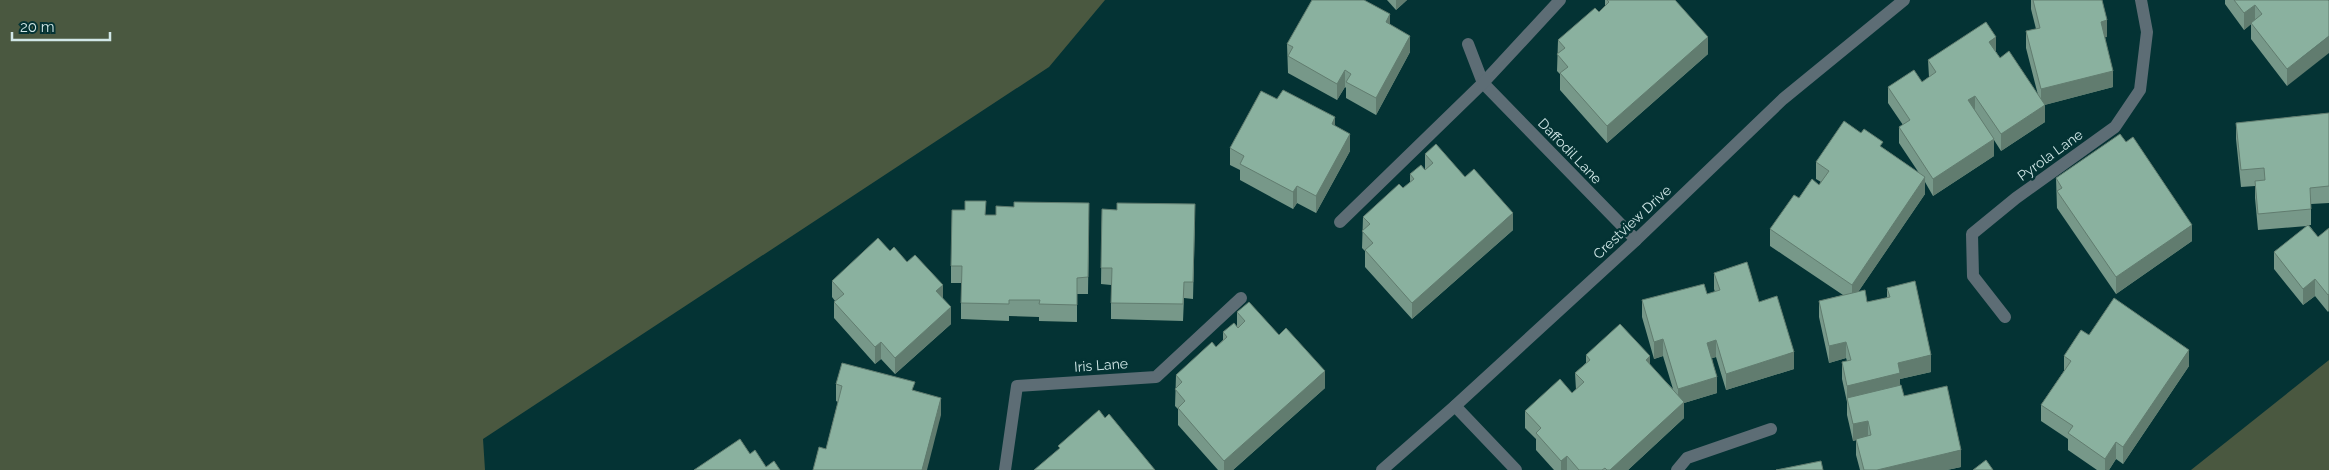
<svg xmlns="http://www.w3.org/2000/svg" width="2329" height="470" font-family="Raleway,sans-serif">
  <rect width="100%" height="100%" fill="#043334"/>
  <g fill="#4a5840">
    <polygon points="0,0 1105,0 1049,67 483,439 485,470 0,470"/>
    <polygon points="2329,360 2329,470 2191,470"/>
  </g>
  <g fill="none" stroke-linecap="round" stroke-linejoin="round">
    <g stroke="#5d6d75" stroke-width="12">
      <polyline points="1468,44 1483,83 1636,240"/>
      <polyline points="1340,222 1483,83 1560,0"/>
      <polyline points="2005,317 1973,276 1972,234 2016,198 2115,127 2140,90 2147,32 2141,0"/>
      <polyline points="1455,406 1516,470"/>
      <polyline points="1005,470 1017,386 1156,377 1241,298"/>
      <polyline points="1677,470 1687,458 1771,429"/>
    </g>
    <polyline stroke="#5d6d75" stroke-width="12" points="1382,470 1455,406 1636,240 1783,99 1904,0"/>
  </g>
  <g fill="#779889">
    <polygon points="1387,0 1407,0 1396,10"/>
    <polygon points="1605,0 1660,0 1708,54 1607,143 1560,90 1560,74 1557,71 1558,40 1599,12 1605,6"/>
    <polygon points="2031,0 2102,0 2107,37 2105,37 2113,87 2044,105 2045,122 2001,151 1994,140 1994,156 1933,196 1925,182 1925,194 1858,292 1867,302 1887,298 1887,288 1931,372 1900,379 1900,386 1904,396 1961,467 1947,470 1860,470 1856,455 1856,440 1853,441 1847,415 1847,402 1842,379 1842,362 1847,361 1846,358 1829,363 1819,317 1819,301 1843,295 1770,246 1770,229 1799,198 1819,185 1821,182 1816,179 1816,162 1883,148 1919,173 1899,143 1899,127 1903,125 1888,103 1888,87 1922,82 1929,77 1928,60 1996,52 2000,58 2038,95 2026,48 2026,31 2036,29 2031,9"/>
    <polygon points="2225,0 2328,0 2287,86 2251,39 2251,24 2244,30 2225,4"/>
    <polygon points="1390,24 1410,52 1376,115 1346,98 1346,88 1345,87 1337,100 1288,73 1287,44"/>
    <polygon points="1277,99 1335,126 1350,151 1316,213 1297,203 1293,209 1240,180 1240,170 1230,165 1230,148"/>
    <polygon points="2329,113 2329,203 2311,204 2311,225 2309,225 2318,237 2329,228 2328,312 2315,296 2303,305 2274,269 2274,252 2307,226 2258,230 2255,198 2255,186 2241,187 2236,139 2236,123"/>
    <polygon points="1425,154 1465,177 1513,230 1412,319 1365,267 1365,251 1362,248 1363,217 1403,188 1410,182 1410,174 1425,169"/>
    <polygon points="2056,178 2192,241 2116,294 2057,208"/>
    <polygon points="1102,209 1195,220 1193,299 1184,298 1183,321 1111,319 1111,285 1101,284"/>
    <polygon points="965,210 986,215 1089,220 1088,294 1077,294 1077,322 1039,321 1039,317 1009,316 1009,321 961,319 961,283 951,283 951,266"/>
    <polygon points="890,251 943,299 951,324 895,374 881,359 875,364 834,318 834,302 835,301 832,297 832,281"/>
    <polygon points="1714,273 1759,302 1794,369 1726,390 1716,357 1712,358 1717,393 1684,403 1684,418 1628,470 1554,470 1536,450 1536,439 1525,428 1525,411 1572,393 1576,390 1575,373 1586,363 1586,355 1650,365 1673,389 1663,356 1654,359 1642,317 1642,300 1707,294 1715,292 1714,289"/>
    <polygon points="1237,312 1325,388 1233,470 1218,470 1178,425 1178,409 1175,406 1176,375 1216,347 1223,340 1223,332 1237,327"/>
    <polygon points="2089,335 2189,366 2123,464 2116,459 2109,470 2097,470 2068,450 2068,439 2041,421 2041,405 2064,371 2064,356"/>
    <polygon points="836,384 915,391 941,415 826,449 838,402 836,401"/>
  </g>
  <g fill="#617c6f">
    <polygon points="1396,0 1407,0 1396,10"/>
    <polygon points="2255,5 2255,21 2244,30 2244,13"/>
    <polygon points="1390,14 1390,31 1386,22"/>
    <polygon points="2107,20 2107,37 2101,38 2101,22"/>
    <polygon points="1410,36 1410,52 1376,115 1376,98"/>
    <polygon points="2329,36 2329,53 2287,86 2287,69"/>
    <polygon points="1708,37 1708,54 1607,143 1607,126"/>
    <polygon points="1996,37 1996,54 1989,42"/>
    <polygon points="1345,70 1345,87 1337,100 1337,84"/>
    <polygon points="2113,71 2113,87 2041,106 2041,89"/>
    <polygon points="1975,96 1975,112 1968,100"/>
    <polygon points="2045,105 2045,122 2001,151 2001,134"/>
    <polygon points="1335,117 1335,134 1332,124"/>
    <polygon points="1350,134 1350,151 1316,213 1316,196"/>
    <polygon points="1994,139 1994,156 1933,196 1933,179"/>
    <polygon points="1925,177 1925,194 1852,301 1852,285"/>
    <polygon points="1297,186 1297,203 1293,209 1293,192"/>
    <polygon points="1513,213 1513,230 1412,319 1412,303"/>
    <polygon points="2192,225 2192,241 2116,294 2116,277"/>
    <polygon points="2315,279 2315,296 2303,305 2303,289"/>
    <polygon points="943,285 943,302 936,291"/>
    <polygon points="2329,294 2329,311 2328,312 2328,295"/>
    <polygon points="951,307 951,324 895,374 895,358"/>
    <polygon points="1663,339 1663,356 1654,359 1654,342"/>
    <polygon points="1716,340 1716,357 1707,360 1707,343"/>
    <polygon points="881,342 881,359 875,364 875,347"/>
    <polygon points="1846,342 1846,358 1829,363 1829,346"/>
    <polygon points="2189,350 2189,366 2123,464 2123,447"/>
    <polygon points="1794,352 1794,369 1726,390 1726,374"/>
    <polygon points="1931,355 1931,372 1900,379 1900,390 1847,398 1847,402 1847,386 1898,363"/>
    <polygon points="1650,356 1650,373 1646,360"/>
    <polygon points="1325,371 1325,388 1233,470 1224,470 1224,461"/>
    <polygon points="1717,377 1717,393 1684,403 1684,418 1628,470 1610,470 1678,405 1678,389"/>
    <polygon points="941,398 941,415 927,470 922,470"/>
    <polygon points="1868,421 1868,437 1853,441 1853,424"/>
    <polygon points="2116,442 2116,459 2109,470 2105,470 2105,459"/>
    <polygon points="1961,450 1961,467 1947,470 1877,470"/>
    <polygon points="1567,456 1567,470 1561,470 1561,461"/>
  </g>
  <g fill="#8ab19f" stroke="#617c6f">
    <polygon points="1312,0 1364,0 1390,14 1386,22 1410,36 1376,98 1346,82 1351,74 1345,70 1337,84 1288,56 1293,47 1287,44"/>
    <polygon points="1607,0 1675,0 1708,37 1607,126 1560,73 1568,67 1557,54 1565,48 1558,40 1595,8 1599,12 1609,2"/>
    <polygon points="2033,0 2102,0 2107,20 2101,22 2113,71 2041,89 2026,31 2040,28"/>
    <polygon points="2234,0 2328,0 2329,1 2329,36 2287,69 2251,23 2262,14 2255,5 2244,13"/>
    <polygon points="1986,22 1996,37 1989,42 2000,58 2009,51 2045,105 2001,134 1975,96 1968,100 1994,139 1933,179 1899,127 1910,120 1888,87 1914,70 1922,82 1936,72 1928,60"/>
    <polygon points="1283,90 1335,117 1332,124 1350,134 1316,196 1297,186 1293,192 1240,164 1244,156 1230,148 1261,91 1277,99"/>
    <polygon points="2329,113 2329,186 2310,188 2311,209 2258,214 2255,181 2265,180 2264,168 2241,170 2236,123"/>
    <polygon points="1844,121 1861,133 1864,129 1883,142 1880,146 1925,177 1852,285 1770,229 1794,195 1799,198 1812,179 1819,185 1829,171 1816,162"/>
    <polygon points="2120,134 2126,142 2133,137 2192,225 2116,277 2057,191 2062,188 2056,178"/>
    <polygon points="1436,144 1465,177 1474,169 1513,213 1412,303 1365,250 1373,243 1362,231 1370,224 1363,217 1399,184 1403,188 1414,179 1410,174 1421,165 1425,170 1433,163 1425,154"/>
    <polygon points="965,201 986,201 985,215 996,215 996,206 1014,207 1014,202 1089,203 1088,277 1077,278 1077,305 1039,304 1040,300 1009,300 1009,304 961,303 962,266 951,266 952,210 965,210"/>
    <polygon points="1117,203 1195,204 1193,282 1184,282 1183,304 1111,303 1112,268 1101,268 1102,209 1117,210"/>
    <polygon points="2308,225 2318,237 2329,228 2329,294 2328,295 2315,279 2303,289 2274,252"/>
    <polygon points="878,238 890,251 894,247 907,262 915,255 943,285 936,291 951,307 895,358 881,342 875,347 834,302 844,294 832,281"/>
    <polygon points="1747,262 1759,302 1777,296 1794,352 1726,374 1716,340 1707,343 1717,377 1678,389 1663,339 1654,342 1642,300 1704,284 1707,294 1720,290 1714,273"/>
    <polygon points="1915,281 1931,355 1898,363 1900,373 1847,386 1842,362 1851,360 1846,342 1829,346 1819,301 1865,290 1867,302 1890,297 1887,288"/>
    <polygon points="2114,298 2189,350 2123,447 2116,442 2105,459 2068,433 2073,426 2041,405 2071,361 2064,356 2081,330 2089,335"/>
    <polygon points="1249,302 1279,335 1286,328 1325,371 1224,461 1178,408 1185,401 1175,389 1182,382 1176,375 1212,342 1216,347 1227,337 1223,332 1234,323 1238,328 1245,321 1237,312"/>
    <polygon points="1620,324 1650,356 1646,360 1684,402 1610,470 1607,470 1605,468 1602,470 1579,470 1567,456 1561,461 1536,433 1541,428 1525,411 1560,379 1572,393 1584,382 1575,373 1590,360 1586,355"/>
    <polygon points="842,363 915,382 912,390 941,398 922,470 813,470 819,447 826,449 842,386 836,384"/>
    <polygon points="1901,385 1904,396 1947,386 1961,450 1877,470 1864,470 1856,439 1871,435 1868,421 1853,424 1847,398"/>
    <polygon points="1099,410 1105,418 1109,414 1155,470 1034,470 1060,448 1058,446"/>
    <polygon points="740,439 750,454 755,450 766,467 774,461 780,470 694,470"/>
    <polygon points="1986,460 1993,470 1973,470"/>
    <polygon points="1821,461 1823,470 1776,470"/>
  </g>
  <g text-anchor="middle" stroke-width="5" stroke-linejoin="round" paint-order="stroke">
    <g font-size="14" fill="#d1e7e7" stroke="#043334">
      <text transform="translate(1570 151) rotate(46)" y="5">Daffodil Lane</text>
      <text transform="translate(2050 155) rotate(-36)" y="5">Pyrola Lane</text>
      <text transform="translate(1632 222) rotate(-43)" y="5">Crestview Drive</text>
      <text transform="translate(1101 365) rotate(-4)" y="5">Iris Lane</text>
    </g>
  </g>
  <path d="M12 32v8h98v-8" fill="none" stroke="#d1e7e7" stroke-width="2.5"/>
  <text x="20" y="32" font-size="15" fill="#d1e7e7" stroke="#043334" stroke-width="4" paint-order="stroke">20 m</text>
</svg>
